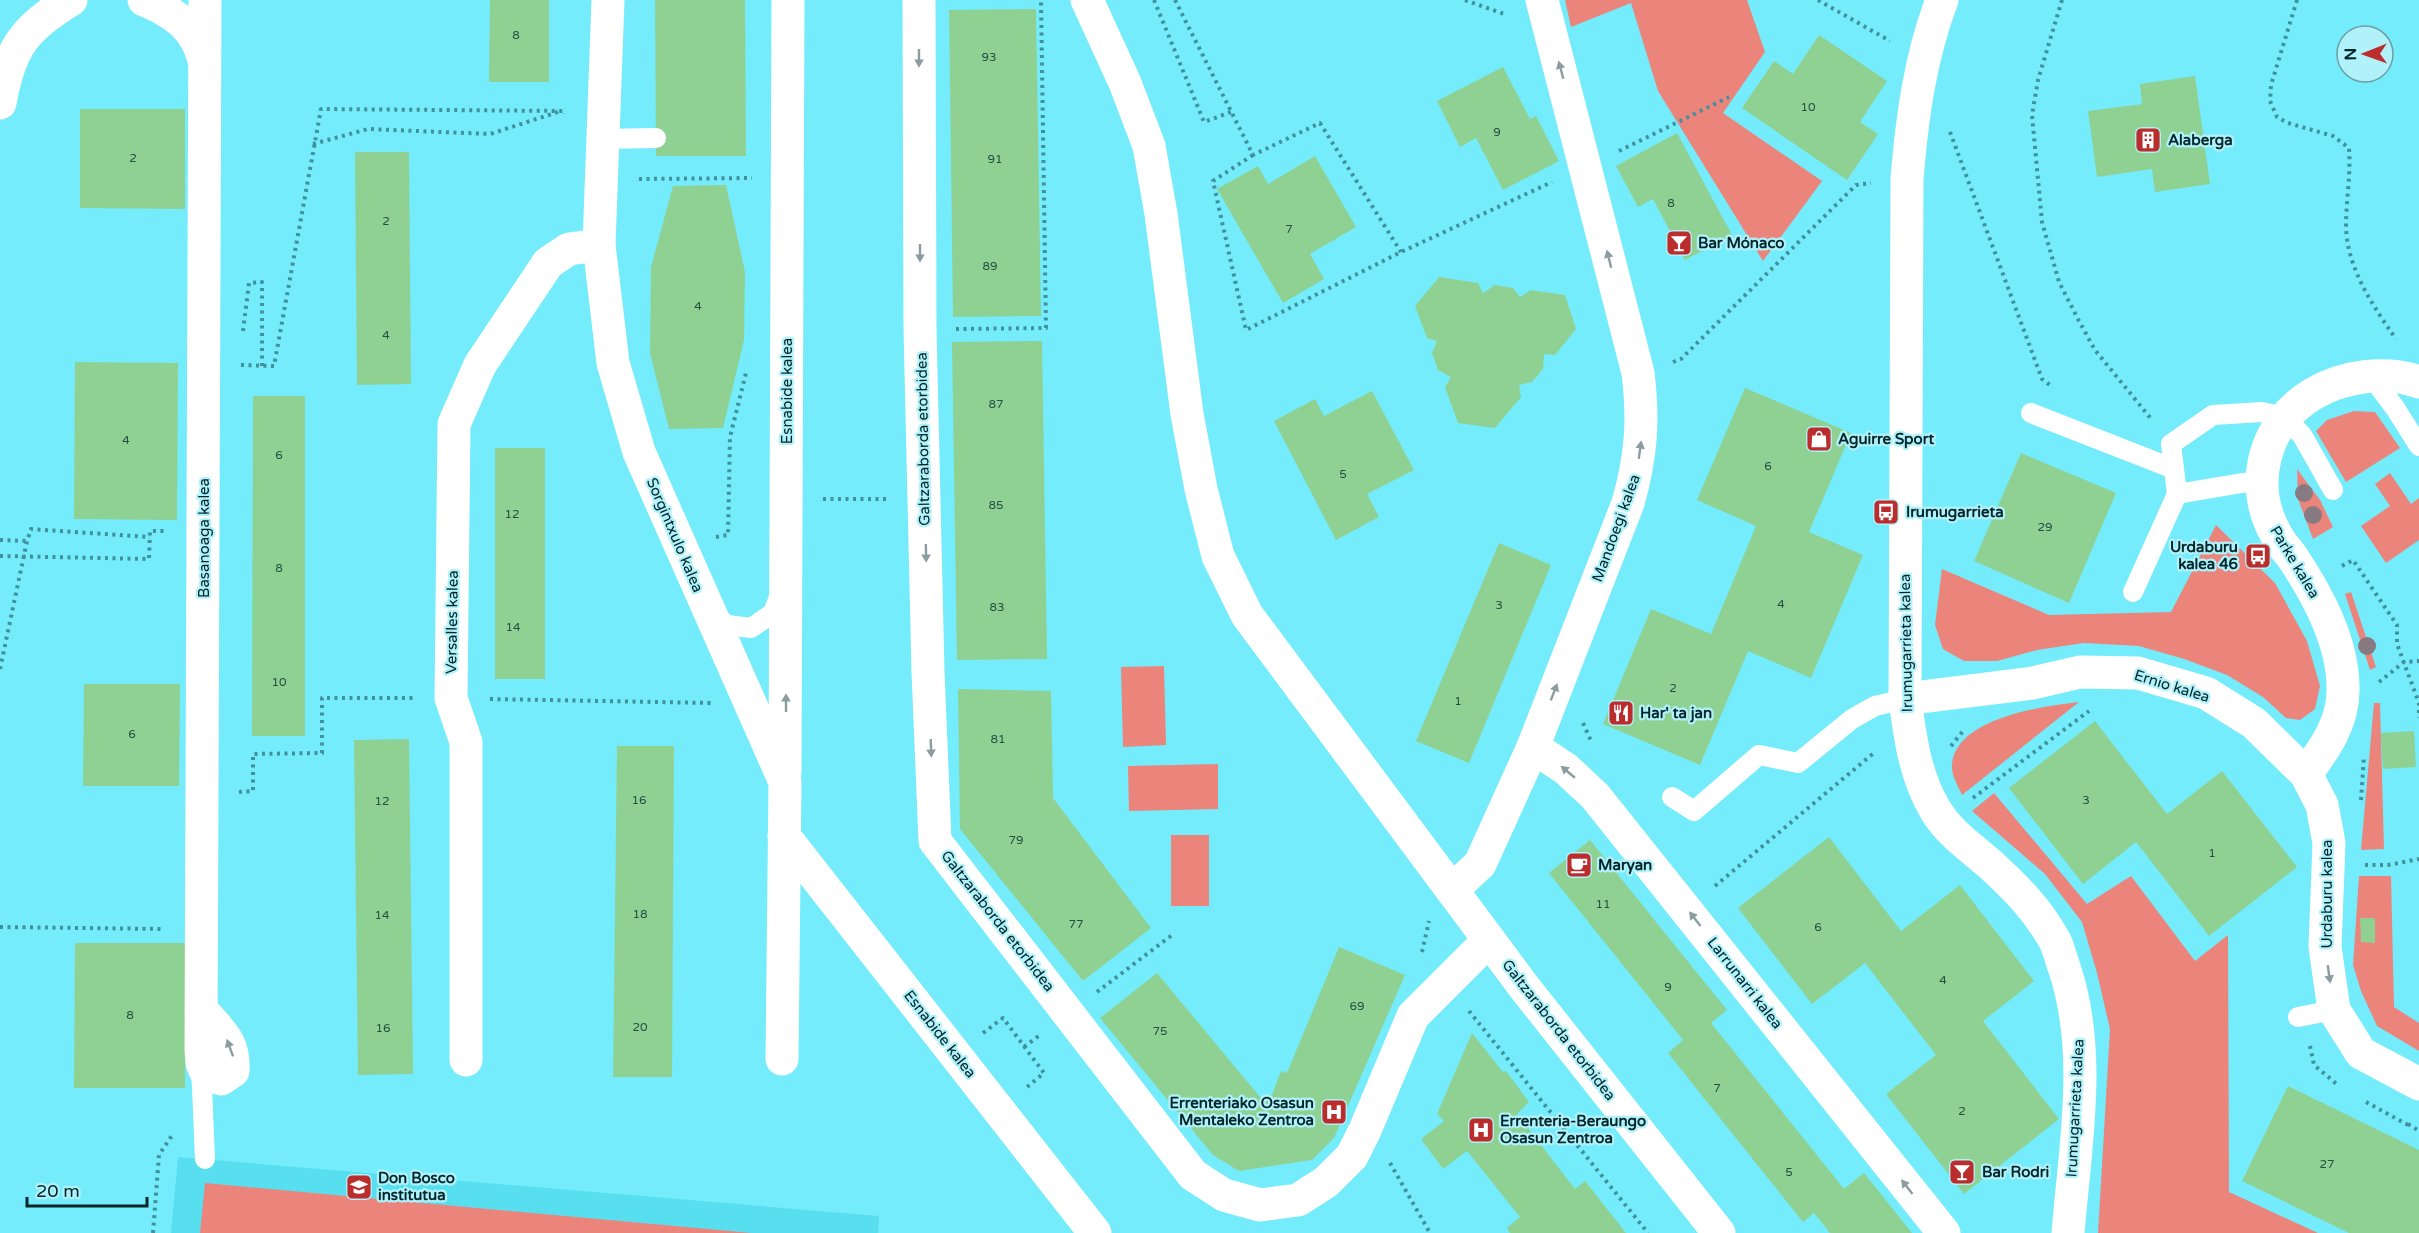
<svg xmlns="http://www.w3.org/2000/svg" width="2419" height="1233" font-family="'Varela Round',sans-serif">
  <rect width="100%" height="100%" fill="#75ecfb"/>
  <polygon fill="#58dfef" points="178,1157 879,1216 878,1233 171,1233"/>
  <g fill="#eb857c">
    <polygon points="1565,0 1747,0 1765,52 1723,113 1822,181 1763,261 1658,91 1631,3 1571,27"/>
    <polygon points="2354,411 2375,412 2400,448 2346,482 2316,431 2327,420"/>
    <polygon points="2297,469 2320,500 2333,527 2313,539 2298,499"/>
    <polygon points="2390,473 2411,504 2419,498 2419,540 2386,563 2361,526 2390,506 2375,484"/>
    <polygon points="2216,525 2275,583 2307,641 2320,686 2315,709 2300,720 2286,718 2263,697 2227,675 2184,659 2139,646 2084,643 2037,650 1997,661 1964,661 1943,649 1935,625 1942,569 2049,615 2171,612"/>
    <polygon points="2351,592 2376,667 2370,670 2345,594"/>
    <polygon points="1164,666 1166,745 1123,747 1121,667"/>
    <path d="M2079,702L1962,795C1958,786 1951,775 1952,764C1956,718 2044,706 2079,702Z"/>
    <polygon points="2374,703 2380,703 2384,849 2361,850"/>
    <polygon points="1218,764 1218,809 1129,811 1128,766"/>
    <polygon points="1994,793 2087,904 2131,876 2195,961 2228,935 2229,1192 2318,1233 2098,1233 2110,1029 2097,973 2082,922 2045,874 1972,811"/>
    <rect x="1171" y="835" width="38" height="71"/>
    <polygon points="2359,876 2391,876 2394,1007 2419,1023 2419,1051 2377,1026 2361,991 2353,965"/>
    <polygon points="205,1183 752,1233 200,1233"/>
  </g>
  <g fill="#8ed193">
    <polygon points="490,0 549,0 549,82 489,82"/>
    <polygon points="655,0 745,0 746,156 656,156"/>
    <polygon points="1036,9 1041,316 953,317 949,10"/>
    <polygon points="1819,35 1887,81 1860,122 1878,134 1847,180 1742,108 1774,61 1793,74"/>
    <polygon points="1503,67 1530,119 1536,116 1559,161 1503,190 1476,138 1460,147 1437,101"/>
    <polygon points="2195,76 2210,184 2155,192 2152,169 2097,177 2088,111 2142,104 2140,84"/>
    <polygon points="80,109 185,109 185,209 80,208"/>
    <polygon points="1677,133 1732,235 1685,260 1653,199 1638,207 1616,166"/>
    <polygon points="355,152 409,152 411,384 357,385"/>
    <polygon points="1315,156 1356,227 1310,254 1324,279 1283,303 1217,189 1258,166 1268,184"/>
    <polygon points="726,185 745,272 744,340 723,428 669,429 650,353 651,267 673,186"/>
    <polygon points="1439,277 1478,283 1483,293 1495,285 1513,288 1520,297 1531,290 1565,295 1576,329 1555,355 1544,354 1543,369 1532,382 1519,385 1521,397 1495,428 1458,423 1445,387 1451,377 1438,370 1432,353 1437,341 1427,338 1415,306"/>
    <polygon points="1042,341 1047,659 957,660 952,342"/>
    <polygon points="75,362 178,363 177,520 74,519"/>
    <polygon points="1745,388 1851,433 1809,532 1863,555 1811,678 1748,651 1700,765 1603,724 1651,609 1711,634 1756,526 1697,500"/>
    <polygon points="1372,391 1414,470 1367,494 1379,517 1336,540 1274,421 1315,399 1324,416"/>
    <polygon points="253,396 305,396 305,736 252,736"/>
    <rect x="495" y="448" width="50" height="231"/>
    <polygon points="2021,453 2116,493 2069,603 1974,561"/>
    <polygon points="1499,543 1551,565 1469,763 1416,741"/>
    <polygon points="84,684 180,684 179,786 83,786"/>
    <polygon points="958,689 1051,691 1053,798 1151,928 1083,981 960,829"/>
    <polygon points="2095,721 2167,814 2222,771 2297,867 2209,936 2136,842 2083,884 2009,788"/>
    <polygon points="2414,731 2416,767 2383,769 2381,733"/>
    <polygon points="409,739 413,1074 358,1075 354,740"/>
    <polygon points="617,746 674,746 672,1077 613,1077"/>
    <polygon points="1829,837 1901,931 1960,885 2034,981 1983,1021 2059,1119 1964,1194 1886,1094 1936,1055 1865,963 1812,1004 1738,908"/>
    <polygon points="1590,840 1727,1010 1711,1023 1844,1189 1864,1173 1912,1233 1830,1233 1814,1213 1803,1222 1668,1053 1683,1040 1549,873"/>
    <polygon points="2360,918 2375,918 2375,943 2361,942"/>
    <polygon points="75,943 186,943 185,1088 74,1088"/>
    <polygon points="1339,947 1405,975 1334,1138 1312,1160 1239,1171 1213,1155 1100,1018 1157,973 1260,1097 1272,1095 1281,1071 1287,1073"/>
    <polygon points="1472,1033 1503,1072 1506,1071 1529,1102 1517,1114 1575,1189 1585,1181 1626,1233 1510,1233 1507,1228 1520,1217 1467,1151 1443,1169 1421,1139 1444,1121 1437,1114"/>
    <polygon points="2288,1086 2419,1150 2419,1233 2349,1233 2242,1181"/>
  </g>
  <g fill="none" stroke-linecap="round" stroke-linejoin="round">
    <g stroke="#40919c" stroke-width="4" stroke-dasharray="3 4.5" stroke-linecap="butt">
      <polyline points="1154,0 1204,122 1231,112"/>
      <polyline points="1175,0 1253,155 1320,123 1401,252"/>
      <polyline points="1465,0 1507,15"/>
      <polyline points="1818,0 1890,41"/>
      <polyline points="2062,0 2038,80 2032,115 2042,222 2059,282 2079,321 2095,350 2152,420"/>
      <path d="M2297,0L2271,85L2270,101L2277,117L2288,123L2333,136L2349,148C2351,175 2346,200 2346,227C2347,268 2373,306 2396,339"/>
      <polyline points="1950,132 2042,379 2051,386"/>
      <polyline points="313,144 368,129 490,134 558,112"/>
      <polyline points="1619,151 1729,97"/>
      <polyline points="1253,155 1213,181 1246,330 1401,252 1552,182"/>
      <polyline points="639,179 752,178"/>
      <polyline points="956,329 1046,328 1041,0"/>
      <polyline points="243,331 249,283 262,282 262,366"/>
      <polyline points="1673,362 1681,359 1856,185 1871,183"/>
      <polyline points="241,365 274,366 321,109 564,111 564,114"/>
      <polyline points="823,499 888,499"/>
      <polyline points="716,537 728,535 730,437 746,373"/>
      <polyline points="0,540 27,541"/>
      <polyline points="0,556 149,559 150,531 167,531"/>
      <polyline points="2342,566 2353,560 2397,625 2397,644 2419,703 2419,718"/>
      <polyline points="0,669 27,541 31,529 150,537"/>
      <polyline points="2379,682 2404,662 2419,661"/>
      <polyline points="490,699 711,703"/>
      <polyline points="1583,723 1591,741"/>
      <polyline points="1951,746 1963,731"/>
      <polyline points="239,792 253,791 253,754 322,753 322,698 413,698"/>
      <polyline points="1973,798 2089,711"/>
      <polyline points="2361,800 2364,756"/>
      <polyline points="2365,865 2388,865 2419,859"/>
      <polyline points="1715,886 1875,752"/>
      <polyline points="0,927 164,929"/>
      <polyline points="1422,952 1429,921"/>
      <polyline points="1097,992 1172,935"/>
      <polyline points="1469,1011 1648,1233"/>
      <polyline points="983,1033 1003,1018 1044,1073 1027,1087"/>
      <polyline points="2310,1046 2314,1065 2339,1086"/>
      <polyline points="1024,1047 1040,1035"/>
      <polyline points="2366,1102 2408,1125"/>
      <polyline points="2408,1124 2419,1131"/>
      <polyline points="1390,1163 1430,1233"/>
      <polyline points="153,1233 159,1155 173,1134"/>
    </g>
    <g stroke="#fff" stroke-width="20">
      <polyline points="602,139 656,138"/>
      <polyline points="2372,377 2395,408 2419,446"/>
      <polyline points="2031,413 2174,469"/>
      <polyline points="2262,482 2242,483 2177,494 2171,444 2213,415 2262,412 2284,417 2302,435 2333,490"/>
      <polyline points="2133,592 2177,494"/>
      <polyline points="712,612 727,625 751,628 773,613 781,592"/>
      <polyline points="1672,797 1694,811 1759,755 1798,763 1852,719 1875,706 1905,699"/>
      <polyline points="2298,1017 2334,1010"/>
      <polyline points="201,1064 205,1159"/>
    </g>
    <g stroke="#fff" stroke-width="33">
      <path d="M144,0C174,12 196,28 204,60"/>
      <polyline points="608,0 599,245 613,363 639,452 785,782 782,1059"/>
      <polyline points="919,0 920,329 928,672 935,841 1193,1175 1224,1195 1260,1205 1298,1200 1326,1182 1352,1156 1365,1130 1413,1016 1489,940"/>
      <polyline points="1087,0 1125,83 1149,146 1161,214 1187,414 1201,489 1218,556 1247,615 1524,987 1719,1233"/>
      <path d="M1942,0C1920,58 1912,118 1907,179L1905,699C1910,737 1915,777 1936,811C1950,834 1972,848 1991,865C2018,890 2037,909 2055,941C2059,949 2061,959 2064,967C2093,1052 2075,1146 2068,1233"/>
      <path d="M0,103C10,48 23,29 71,0"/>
      <polyline points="1905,699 2033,683 2080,672 2138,673 2206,693 2254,723 2306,774 2322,805 2329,843 2325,947 2334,1010 2361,1053 2419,1084"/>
      <polyline points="1533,747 1566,769 1595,796 1944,1233"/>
      <polyline points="785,772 788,0"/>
      <path d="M2306,774C2325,748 2344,722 2343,688C2343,642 2318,596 2293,558C2288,551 2281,544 2277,536C2247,485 2264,423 2313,394C2343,376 2386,370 2419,382"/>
      <polyline points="784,836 1095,1233"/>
      <path d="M1452,890L1480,864L1533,747L1628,503C1641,457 1644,421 1638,373L1542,0"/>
      <path d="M201,1009C219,1031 235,1040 233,1071L221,1079L207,1075L202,1063L201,1049L205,0"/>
      <polyline points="466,1060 466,742 451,698 454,424 480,365 548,263 569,249 599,245"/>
    </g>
  </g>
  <g fill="#877a81">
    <circle cx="2304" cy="493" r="9"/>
    <circle cx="2313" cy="515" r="9"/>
    <circle cx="2367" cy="646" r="9"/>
  </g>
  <defs><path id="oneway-solid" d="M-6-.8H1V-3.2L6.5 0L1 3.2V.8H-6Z" transform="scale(1.5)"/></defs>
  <g fill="#8c9d9f">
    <use href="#oneway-solid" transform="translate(919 58) rotate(90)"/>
    <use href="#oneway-solid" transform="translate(1561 70) rotate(-105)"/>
    <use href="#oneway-solid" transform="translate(920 253) rotate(90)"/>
    <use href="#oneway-solid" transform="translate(1609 259) rotate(-104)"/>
    <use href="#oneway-solid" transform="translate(1640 450) rotate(-82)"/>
    <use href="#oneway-solid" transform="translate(926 553) rotate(89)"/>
    <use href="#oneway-solid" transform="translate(1554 692) rotate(-69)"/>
    <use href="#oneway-solid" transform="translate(786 703) rotate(-90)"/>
    <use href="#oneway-solid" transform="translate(931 748) rotate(88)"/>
    <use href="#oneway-solid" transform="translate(1568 772) rotate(-140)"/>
    <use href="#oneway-solid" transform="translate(1695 919) rotate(-128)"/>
    <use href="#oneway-solid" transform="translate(2329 974) rotate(82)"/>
    <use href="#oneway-solid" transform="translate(230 1048) rotate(-110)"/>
    <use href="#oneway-solid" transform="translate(1907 1187) rotate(-128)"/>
  </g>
  <defs>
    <symbol id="building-square" viewBox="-11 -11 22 22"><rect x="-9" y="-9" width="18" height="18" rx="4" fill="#bb2c2c" stroke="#b1f2fa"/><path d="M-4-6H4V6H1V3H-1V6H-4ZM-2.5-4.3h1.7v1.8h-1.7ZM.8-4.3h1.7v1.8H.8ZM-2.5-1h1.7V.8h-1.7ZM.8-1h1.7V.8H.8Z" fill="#fff"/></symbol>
    <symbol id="bar-square" viewBox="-11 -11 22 22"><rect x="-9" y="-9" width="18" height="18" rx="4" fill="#bb2c2c" stroke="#b1f2fa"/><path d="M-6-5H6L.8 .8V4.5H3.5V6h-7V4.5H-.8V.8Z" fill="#fff"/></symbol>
    <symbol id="shop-square" viewBox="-11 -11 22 22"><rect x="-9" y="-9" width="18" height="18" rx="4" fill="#bb2c2c" stroke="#b1f2fa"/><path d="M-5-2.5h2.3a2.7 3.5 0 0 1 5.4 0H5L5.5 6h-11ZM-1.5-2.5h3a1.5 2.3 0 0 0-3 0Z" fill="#fff"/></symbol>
    <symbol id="bus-square" viewBox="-11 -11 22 22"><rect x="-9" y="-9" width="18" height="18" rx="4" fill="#bb2c2c" stroke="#b1f2fa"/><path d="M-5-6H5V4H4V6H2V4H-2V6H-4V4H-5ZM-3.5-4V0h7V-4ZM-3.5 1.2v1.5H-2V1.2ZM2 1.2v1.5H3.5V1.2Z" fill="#fff"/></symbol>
    <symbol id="restaurant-square" viewBox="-11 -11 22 22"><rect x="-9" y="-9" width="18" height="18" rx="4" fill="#bb2c2c" stroke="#b1f2fa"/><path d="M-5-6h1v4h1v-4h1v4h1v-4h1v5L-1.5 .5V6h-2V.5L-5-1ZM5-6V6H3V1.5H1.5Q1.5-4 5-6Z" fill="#fff"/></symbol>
    <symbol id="cafe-square" viewBox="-11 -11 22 22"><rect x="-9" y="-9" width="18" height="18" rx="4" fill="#bb2c2c" stroke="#b1f2fa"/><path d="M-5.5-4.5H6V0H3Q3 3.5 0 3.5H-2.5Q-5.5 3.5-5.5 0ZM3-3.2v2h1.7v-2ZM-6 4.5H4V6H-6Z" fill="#fff"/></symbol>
    <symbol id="hospital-square" viewBox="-11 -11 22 22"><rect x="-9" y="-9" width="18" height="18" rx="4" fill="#bb2c2c" stroke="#b1f2fa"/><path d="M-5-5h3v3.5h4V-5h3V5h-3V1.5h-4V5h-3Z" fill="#fff"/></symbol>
    <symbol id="university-square" viewBox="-11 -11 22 22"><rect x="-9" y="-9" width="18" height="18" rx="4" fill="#bb2c2c" stroke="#b1f2fa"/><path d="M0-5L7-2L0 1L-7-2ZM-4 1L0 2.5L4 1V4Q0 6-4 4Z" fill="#fff"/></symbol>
  </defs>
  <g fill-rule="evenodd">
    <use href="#building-square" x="2133" y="125" width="30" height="30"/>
    <use href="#bar-square" x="1664" y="228" width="30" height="30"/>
    <use href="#shop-square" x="1804" y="424" width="30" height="30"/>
    <use href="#bus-square" x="1871" y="497" width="30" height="30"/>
    <use href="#bus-square" x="2243" y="541" width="30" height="30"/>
    <use href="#restaurant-square" x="1606" y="698" width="30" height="30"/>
    <use href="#cafe-square" x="1564" y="850" width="30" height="30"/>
    <use href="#hospital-square" x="1319" y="1097" width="30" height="30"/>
    <use href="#hospital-square" x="1466" y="1115" width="30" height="30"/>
    <use href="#bar-square" x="1947" y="1157" width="30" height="30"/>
    <use href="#university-square" x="344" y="1172" width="30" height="30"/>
  </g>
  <g text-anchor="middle" stroke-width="4.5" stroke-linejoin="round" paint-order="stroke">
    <g font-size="12" fill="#245044">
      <text x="516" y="39">8</text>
      <text x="989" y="61">93</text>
      <text x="1808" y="111">10</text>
      <text x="1497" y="136">9</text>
      <text x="133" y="162">2</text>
      <text x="995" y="163">91</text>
      <text x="1671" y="207">8</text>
      <text x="386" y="225">2</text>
      <text x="1289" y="233">7</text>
      <text x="990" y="270">89</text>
      <text x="698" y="310">4</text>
      <text x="386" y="339">4</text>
      <text x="996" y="408">87</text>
      <text x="126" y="444">4</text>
      <text x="279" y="459">6</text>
      <text x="1768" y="470">6</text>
      <text x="1343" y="478">5</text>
      <text x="996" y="509">85</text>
      <text x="512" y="518">12</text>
      <text x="2045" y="531">29</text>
      <text x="279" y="572">8</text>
      <text x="1781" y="608">4</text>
      <text x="1499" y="609">3</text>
      <text x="997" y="611">83</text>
      <text x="513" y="631">14</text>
      <text x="279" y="686">10</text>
      <text x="1673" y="692">2</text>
      <text x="1458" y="705">1</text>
      <text x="132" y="738">6</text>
      <text x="998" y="743">81</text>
      <text x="639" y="804">16</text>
      <text x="2086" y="804">3</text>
      <text x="382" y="805">12</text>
      <text x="1016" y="844">79</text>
      <text x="2212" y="857">1</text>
      <text x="1603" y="908">11</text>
      <text x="640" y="918">18</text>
      <text x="382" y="919">14</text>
      <text x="1076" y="928">77</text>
      <text x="1818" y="931">6</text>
      <text x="1943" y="984">4</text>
      <text x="1668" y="991">9</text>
      <text x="1357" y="1010">69</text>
      <text x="130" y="1019">8</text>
      <text x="640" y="1031">20</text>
      <text x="383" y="1032">16</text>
      <text x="1160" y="1035">75</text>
      <text x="1717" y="1092">7</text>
      <text x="1962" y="1115">2</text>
      <text x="2327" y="1168">27</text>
      <text x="1789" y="1176">5</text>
    </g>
    <g font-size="15" font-weight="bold" fill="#00252a" stroke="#b1f2fa" text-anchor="start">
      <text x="2168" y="145">Alaberga</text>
      <text x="1698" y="248">Bar Mónaco</text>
      <text x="1838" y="444">Aguirre Sport</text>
      <text x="1906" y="517">Irumugarrieta</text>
      <text x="2238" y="552" text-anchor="end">Urdaburu<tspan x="2238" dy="17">kalea 46</tspan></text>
      <text x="1640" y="718">Har' ta jan</text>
      <text x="1598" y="870">Maryan</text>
      <text x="1314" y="1108" text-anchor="end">Errenteriako Osasun<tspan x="1314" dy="17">Mentaleko Zentroa</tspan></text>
      <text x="1500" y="1126">Errenteria-Beraungo<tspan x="1500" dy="17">Osasun Zentroa</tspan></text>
      <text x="1982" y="1177">Bar Rodri</text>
      <text x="378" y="1183">Don Bosco<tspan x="378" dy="17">institutua</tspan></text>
    </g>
    <g font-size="15" fill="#00252a" stroke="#b1f2fa">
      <text transform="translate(787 391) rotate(-90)" y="5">Esnabide kalea</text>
      <text transform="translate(923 439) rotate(-91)" y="5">Galtzaraborda etorbidea</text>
      <text transform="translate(1616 528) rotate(-70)" y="5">Mandoegi kalea</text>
      <text transform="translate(675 535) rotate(67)" y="5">Sorgintxulo kalea</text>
      <text transform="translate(204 538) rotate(-90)" y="5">Basanoaga kalea</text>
      <text transform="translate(2295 562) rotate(59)" y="5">Parke kalea</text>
      <text transform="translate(452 622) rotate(-89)" y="5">Versalles kalea</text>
      <text transform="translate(1906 643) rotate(-91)" y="5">Irumugarrieta kalea</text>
      <text transform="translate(2172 686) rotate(17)" y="5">Ernio kalea</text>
      <text transform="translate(2327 894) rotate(-90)" y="5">Urdaburu kalea</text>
      <text transform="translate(998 921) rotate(52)" y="5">Galtzaraborda etorbidea</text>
      <text transform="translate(1745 983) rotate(52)" y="5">Larrunarri kalea</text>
      <text transform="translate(1559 1030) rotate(52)" y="5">Galtzaraborda etorbidea</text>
      <text transform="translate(940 1034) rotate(52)" y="5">Esnabide kalea</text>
      <text transform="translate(2075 1108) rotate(-87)" y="5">Irumugarrieta kalea</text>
    </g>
  </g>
  <g transform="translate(2365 54) rotate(269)"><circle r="28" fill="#b1f2fa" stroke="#6aa0a7" stroke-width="1.5"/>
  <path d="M0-4.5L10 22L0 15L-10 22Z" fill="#bb2c2c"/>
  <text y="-9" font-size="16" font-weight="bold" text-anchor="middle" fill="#00252a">N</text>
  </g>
  <path d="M27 1197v9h120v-9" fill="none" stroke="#00252a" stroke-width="3"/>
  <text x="36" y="1197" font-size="18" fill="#00252a" stroke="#b1f2fa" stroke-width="4.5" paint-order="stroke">20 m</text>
</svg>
